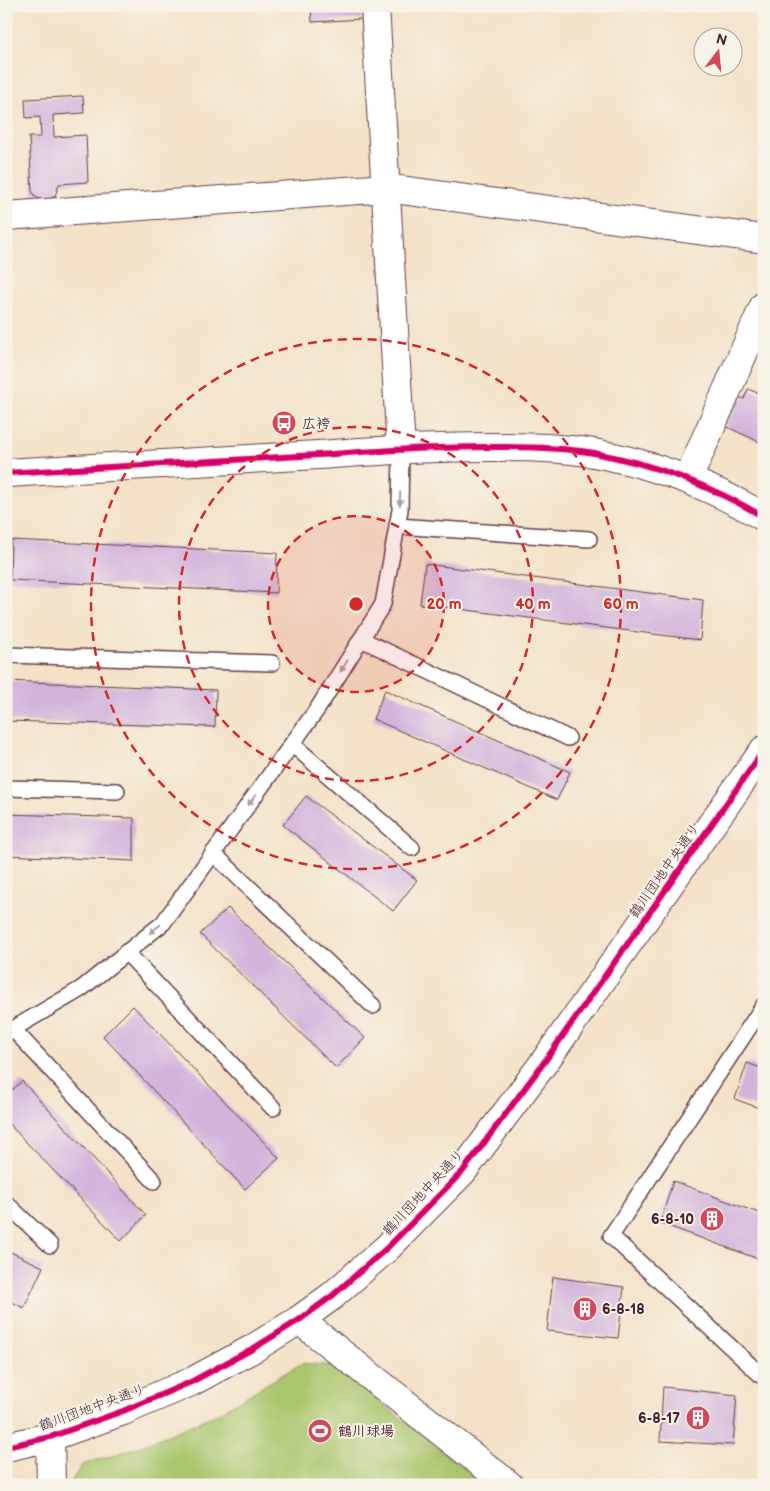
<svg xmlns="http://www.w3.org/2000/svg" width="770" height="1491" font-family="'Balsamiq Sans','Klee One',sans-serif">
  <rect width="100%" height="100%" fill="#f7f3e8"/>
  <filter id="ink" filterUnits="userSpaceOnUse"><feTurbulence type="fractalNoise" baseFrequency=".02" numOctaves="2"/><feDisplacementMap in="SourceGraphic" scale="10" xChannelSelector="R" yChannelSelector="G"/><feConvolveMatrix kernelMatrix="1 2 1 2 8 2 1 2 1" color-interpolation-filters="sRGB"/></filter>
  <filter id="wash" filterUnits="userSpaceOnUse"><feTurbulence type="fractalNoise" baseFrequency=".0096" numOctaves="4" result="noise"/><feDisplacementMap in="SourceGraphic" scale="20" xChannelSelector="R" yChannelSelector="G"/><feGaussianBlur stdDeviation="1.12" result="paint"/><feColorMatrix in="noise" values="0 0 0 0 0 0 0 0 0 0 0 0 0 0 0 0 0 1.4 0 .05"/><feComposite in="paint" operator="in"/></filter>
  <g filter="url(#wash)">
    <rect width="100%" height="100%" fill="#f3e2c8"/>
    <polygon fill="#aac66d" stroke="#7a724c" points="302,1363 335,1366 485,1485 69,1485 82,1465 139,1447 215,1415"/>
    <g id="blocks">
      <g fill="#d2b4db">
        <polygon points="311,6 361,6 362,19 312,22"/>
        <polygon points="83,96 84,113 53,115 54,137 86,135 88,182 59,184 55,196 45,201 39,199 34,196 32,191 29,137 41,137 40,117 26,118 25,99"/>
        <polygon points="764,385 764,444 725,426 738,397 744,399 748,389 760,394"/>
        <polygon points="11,540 277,553 276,593 10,580"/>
        <polygon points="425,564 703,600 700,640 420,604"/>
        <polygon points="6,681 216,690 215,727 6,721"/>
        <polygon points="385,690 570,772 557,800 373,719"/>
        <polygon points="306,796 417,880 393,911 283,825"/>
        <polygon points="6,814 134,818 134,861 6,855"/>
        <polygon points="228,908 365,1038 336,1068 200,934"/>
        <polygon points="133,1006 279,1158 245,1189 103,1036"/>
        <polygon points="747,1063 764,1069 764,1110 735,1099"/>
        <polygon points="22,1081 146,1215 121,1241 6,1121 6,1096"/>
        <polygon points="673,1181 764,1215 764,1261 660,1223"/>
        <polygon points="6,1250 43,1267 24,1308 6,1299"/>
        <polygon points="553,1277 624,1287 618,1338 547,1331"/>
        <polygon points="663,1387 737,1395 733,1445 660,1441"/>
      </g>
    </g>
  </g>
  <g filter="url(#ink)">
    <use href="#blocks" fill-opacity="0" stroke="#633c43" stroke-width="1"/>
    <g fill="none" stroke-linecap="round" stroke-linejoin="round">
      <defs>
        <g id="service">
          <polyline points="397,526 589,539"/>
          <polyline points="361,639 568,738"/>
          <polyline points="6,655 272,663"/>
          <polyline points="292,744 412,848"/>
          <polyline points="6,788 117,791"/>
          <polyline points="213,853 373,1006"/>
          <polyline points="126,952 273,1108"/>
          <polyline points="764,1005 611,1236 764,1378"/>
          <polyline points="13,1029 154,1181"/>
          <polyline points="6,1033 81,989 163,923 318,708 383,604 400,510 401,450"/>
          <polyline points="6,1203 50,1245"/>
        </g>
        <g id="minor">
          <polyline points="375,6 401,450"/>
          <polyline points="6,216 386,188 764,239"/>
          <polyline points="688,479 764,306"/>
          <polyline points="299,1320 509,1485"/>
          <polyline points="50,1437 51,1485"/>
        </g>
        <g id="tertiary">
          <path d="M6,473C104,468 202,462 300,456C367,452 435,446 502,447C533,447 564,448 594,453C654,464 711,486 764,517"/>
          <polyline points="6,1447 50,1437 123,1411 191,1382 254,1348 299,1320 332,1296 388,1247 463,1171 545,1061 764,750"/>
        </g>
      </defs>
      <use href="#service" stroke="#633c43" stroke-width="18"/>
      <use href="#minor" stroke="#633c43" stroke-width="30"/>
      <use href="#tertiary" stroke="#633c43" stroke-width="30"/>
      <use href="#service" stroke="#fff" stroke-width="15"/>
      <use href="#minor" stroke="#fff" stroke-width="28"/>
      <use href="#tertiary" stroke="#fff" stroke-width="28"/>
      <defs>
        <g id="cycleway">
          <path d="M6,473C104,468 202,462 300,456C367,452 435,446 502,447C533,447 564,448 594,453C654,464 711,486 764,517"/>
          <polyline points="6,1447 50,1437 123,1411 191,1382 254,1348 299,1320 332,1296 388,1247 463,1171 545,1061 764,750"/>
        </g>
      </defs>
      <use href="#cycleway" stroke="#f7f3e8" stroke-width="9"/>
      <use href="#cycleway" stroke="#d6006c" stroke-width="6"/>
    </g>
    <defs><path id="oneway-solid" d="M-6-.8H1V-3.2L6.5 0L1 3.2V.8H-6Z" transform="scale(1.25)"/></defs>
    <g fill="#ae9aa0">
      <use href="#oneway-solid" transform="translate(400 499) rotate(91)"/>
      <use href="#oneway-solid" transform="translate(344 666) rotate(122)"/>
      <use href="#oneway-solid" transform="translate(252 800) rotate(126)"/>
      <use href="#oneway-solid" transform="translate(155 929) rotate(141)"/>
    </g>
  </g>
  <circle cx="356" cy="604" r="88" fill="#d62828" fill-opacity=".12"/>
  <g fill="none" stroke="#d62828" stroke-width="2.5" stroke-dasharray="9 6">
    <circle cx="356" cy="604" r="88"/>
    <circle cx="356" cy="604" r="177"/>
    <circle cx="356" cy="604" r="265"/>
  </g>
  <defs>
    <symbol id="bus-disc" viewBox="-11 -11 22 22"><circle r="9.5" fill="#d1495b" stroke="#f7f3e8"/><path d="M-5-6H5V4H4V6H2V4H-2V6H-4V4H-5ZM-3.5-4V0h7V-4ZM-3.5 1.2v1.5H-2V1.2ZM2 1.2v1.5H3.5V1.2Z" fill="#fff"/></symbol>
    <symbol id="building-disc" viewBox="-11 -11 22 22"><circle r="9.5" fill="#d1495b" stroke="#f7f3e8"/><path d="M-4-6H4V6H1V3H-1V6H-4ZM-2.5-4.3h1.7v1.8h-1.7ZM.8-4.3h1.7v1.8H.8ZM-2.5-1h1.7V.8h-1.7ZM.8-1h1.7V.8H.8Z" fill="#fff"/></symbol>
    <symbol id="stadium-disc" viewBox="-11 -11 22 22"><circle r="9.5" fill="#d1495b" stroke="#f7f3e8"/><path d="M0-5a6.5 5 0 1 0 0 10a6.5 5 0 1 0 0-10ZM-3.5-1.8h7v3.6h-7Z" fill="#fff"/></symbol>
  </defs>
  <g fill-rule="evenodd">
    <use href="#bus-disc" x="270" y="409" width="28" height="28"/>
    <use href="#building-disc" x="698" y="1205" width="28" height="28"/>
    <use href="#building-disc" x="571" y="1295" width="28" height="28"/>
    <use href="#building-disc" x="684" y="1404" width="28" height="28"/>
    <use href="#stadium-disc" x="306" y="1417" width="28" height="28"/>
  </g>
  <g text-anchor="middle" stroke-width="4" stroke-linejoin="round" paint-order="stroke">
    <g font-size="14" font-weight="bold" fill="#4a1f2b" stroke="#f7f3e8" text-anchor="start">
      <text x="302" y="428">広袴</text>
      <text x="694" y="1224" text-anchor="end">6-8-10</text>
      <text x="602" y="1314">6-8-18</text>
      <text x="680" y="1423" text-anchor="end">6-8-17</text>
      <text x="338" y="1436">鶴川球場</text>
    </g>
    <g font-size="14" fill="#4a1f2b" stroke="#f7f3e8">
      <text transform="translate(664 870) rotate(-55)" y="5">鶴川団地中央通り</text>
      <text transform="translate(423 1192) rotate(-47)" y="5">鶴川団地中央通り</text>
      <text transform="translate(92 1407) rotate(-20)" y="5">鶴川団地中央通り</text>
    </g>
  </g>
  <circle cx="356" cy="604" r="8" fill="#d62828" stroke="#f7f3e8" stroke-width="2.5"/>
  <g font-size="15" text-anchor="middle" font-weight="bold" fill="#d62828" stroke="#f7f3e8" stroke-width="4" stroke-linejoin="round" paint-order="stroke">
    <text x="444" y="609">20 m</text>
    <text x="533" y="609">40 m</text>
    <text x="621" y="609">60 m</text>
  </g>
  <rect width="770" height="1491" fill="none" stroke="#f7f3e8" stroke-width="25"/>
  <g transform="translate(718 52) rotate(16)"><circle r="24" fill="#f7f3e8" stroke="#b29e9c"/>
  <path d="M0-4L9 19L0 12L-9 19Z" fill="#d1495b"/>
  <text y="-8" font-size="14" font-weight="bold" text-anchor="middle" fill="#4a1f2b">N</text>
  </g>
</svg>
